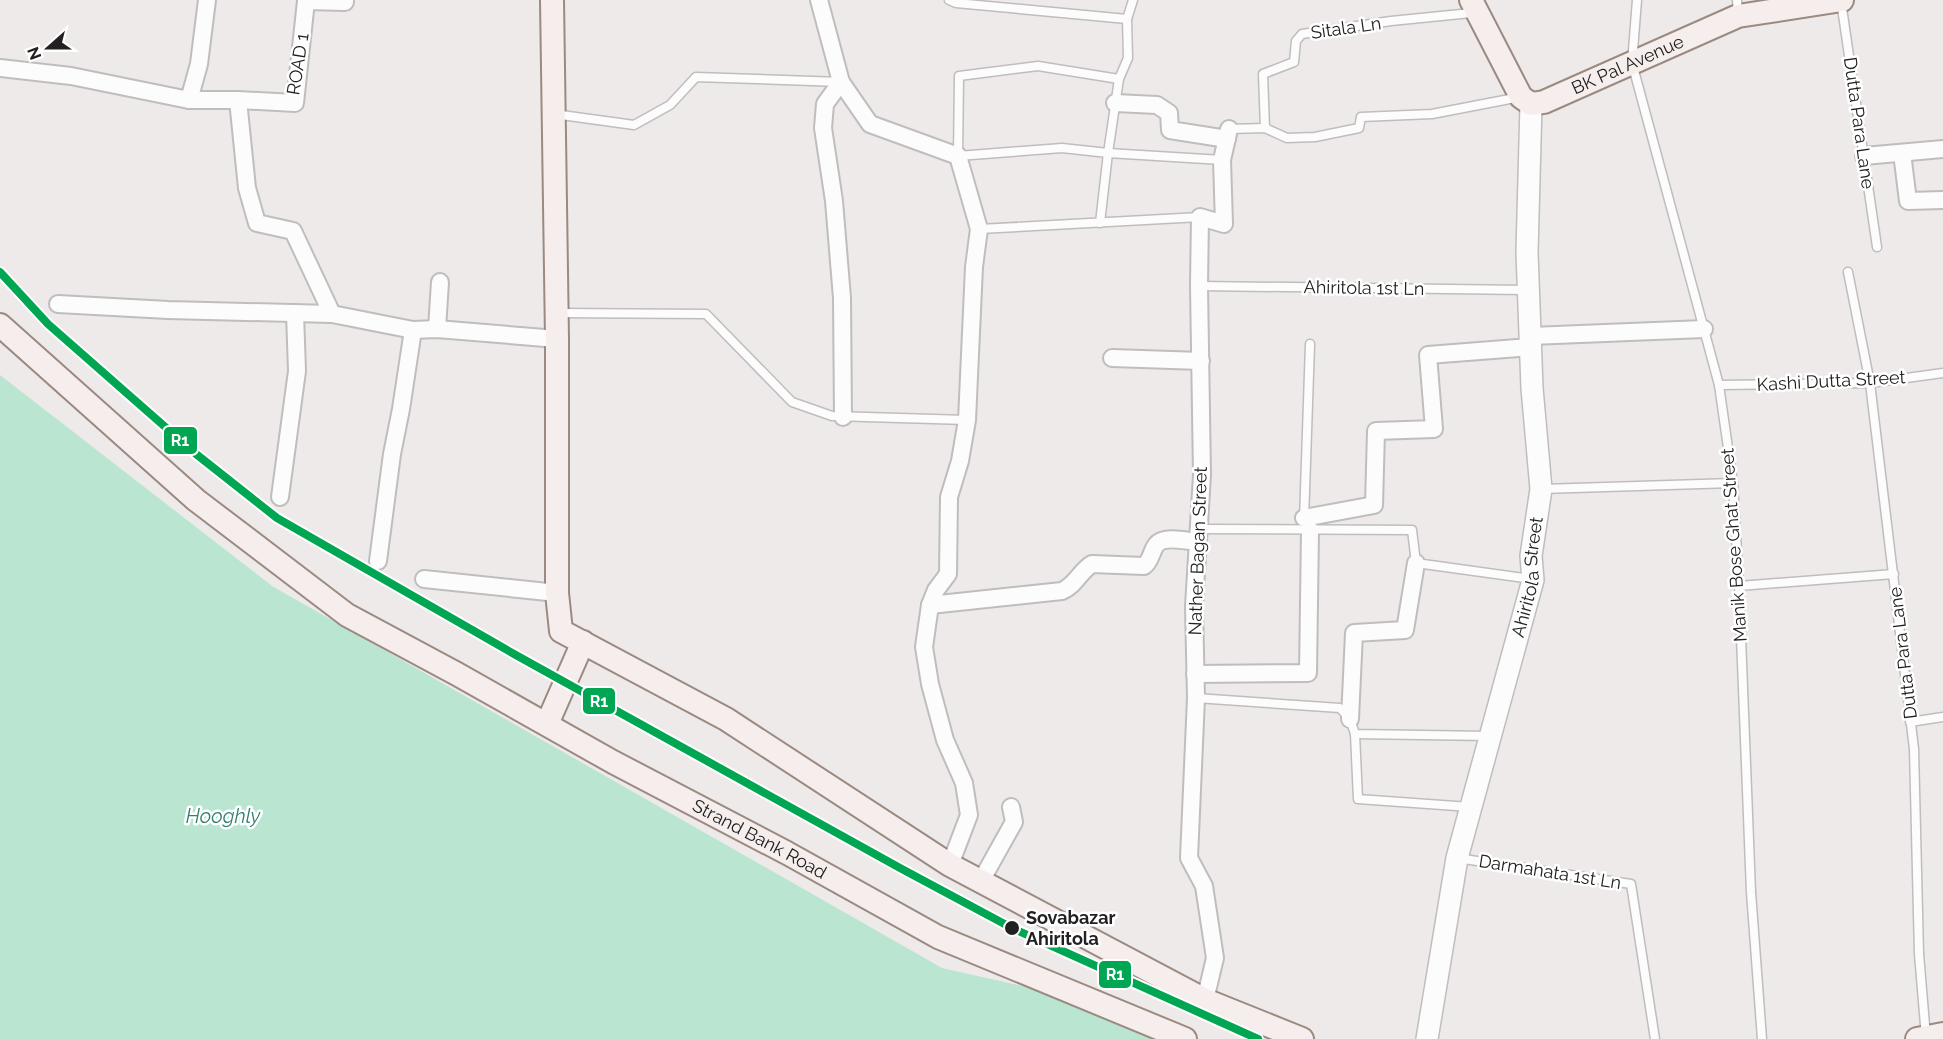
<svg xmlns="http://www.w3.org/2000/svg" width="1943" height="1039" font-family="Raleway,sans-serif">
  <rect width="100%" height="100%" fill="#efeaea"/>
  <polygon fill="#bae5d0" points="0,375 272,586 942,968 1049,992 1152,1039 0,1039"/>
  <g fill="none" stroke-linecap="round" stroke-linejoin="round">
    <defs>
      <g id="service">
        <polyline points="949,0 956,3 1127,19"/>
        <polyline points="1637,0 1632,63 1719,385 1733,483 1739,586 1751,892 1762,1039"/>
        <polyline points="1737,0 1738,15"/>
        <polyline points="1841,1 1877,247"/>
        <polyline points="1119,79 1038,66 959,76 958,156 1062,148 1108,153 1222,160"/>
        <polyline points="554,114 634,125 670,105 696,77 841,82"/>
        <polyline points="1265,128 1263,74 1294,62 1296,41 1302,34 1391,21 1471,13"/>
        <polyline points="1229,129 1265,128 1287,138 1315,137 1359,128 1361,117 1432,114 1520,97"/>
        <polyline points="1100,223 1108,153 1119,79 1128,58 1127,19 1133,0"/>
        <polyline points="979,229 1200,217"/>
        <polyline points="1848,272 1870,383 1914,749 1919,954 1926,1037"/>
        <polyline points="1199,286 1529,290"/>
        <polyline points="557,313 706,314 792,402 832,416 967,420"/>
        <polyline points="1719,385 1870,383 1943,373"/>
        <polyline points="1542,489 1733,483"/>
        <polyline points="1304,520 1310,344"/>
        <polyline points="1199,529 1412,530 1416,563 1531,579"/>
        <polyline points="1739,586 1894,574"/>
        <polyline points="1196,698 1340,708 1350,719 1355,734 1489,736"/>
        <polyline points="1910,722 1943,717"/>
        <polyline points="1355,734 1358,799 1470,807"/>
        <polyline points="1457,858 1631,884 1655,1039"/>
      </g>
      <g id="minor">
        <polyline points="819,0 841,82 870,124 958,156 979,229 974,267 967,420 960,461 949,497 948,574 936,590 930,605 924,647 930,684 945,740 964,783 969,815 950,865"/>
        <polyline points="0,68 71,76 189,100 238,100 295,103 306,1 345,2 345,0"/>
        <polyline points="841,82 825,104 823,128 834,201 842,298 843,417"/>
        <polyline points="189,100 199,64 207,0"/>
        <polyline points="238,100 247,188 257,223 293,231 332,314"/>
        <polyline points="1115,103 1157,105 1169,113 1170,130 1227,139"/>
        <polyline points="1902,153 1908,201 1943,200"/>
        <polyline points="1864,156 1943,149"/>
        <polyline points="58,304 168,310 332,314 413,330 437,329 557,339"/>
        <polyline points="437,329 440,282"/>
        <polyline points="1531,336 1704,329"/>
        <polyline points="1112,358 1201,361"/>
        <polyline points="280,497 297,371 295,313"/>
        <polyline points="1304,518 1374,505 1376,431 1434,429 1428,355 1531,347"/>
        <polyline points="378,561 392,454 401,409 413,330"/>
        <polyline points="424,579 557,593"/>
        <path d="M930,605L1062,591C1076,585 1080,571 1092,564L1144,566C1151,561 1151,552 1156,545C1163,535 1187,541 1198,542"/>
        <polyline points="1195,674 1308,673 1310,530"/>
        <polyline points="1350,719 1354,633 1405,630 1416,563"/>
        <polyline points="981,881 1014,822 1011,807"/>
        <polyline points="1205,1000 1215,958 1204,886 1189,858 1196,698 1194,606 1202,475 1199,286 1200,217 1224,224 1222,160 1229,129"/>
      </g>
      <g id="tertiary">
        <path id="s1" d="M1427,1039L1457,858L1533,580L1531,556L1541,489L1532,388L1527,252L1531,104"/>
      </g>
      <g id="secondary">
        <polyline points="552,0 557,339 557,593 561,631 726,719 950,865 1205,1000 1302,1039"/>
        <path id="s2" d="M1471,0L1521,97L1531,104L1544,102L1738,16L1842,0"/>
        <path id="s3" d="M0,325L196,500L347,615L457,674L613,762L787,853L938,937L1185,1039"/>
        <polyline points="547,724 583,642"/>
        <polyline points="1917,1039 1943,1034"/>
      </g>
    </defs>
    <use href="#service" stroke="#bfbdbd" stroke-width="11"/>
    <use href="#minor" stroke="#bfbdbd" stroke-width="20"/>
    <use href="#tertiary" stroke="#bfbdbd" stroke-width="24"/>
    <use href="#secondary" stroke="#9b8a80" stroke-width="26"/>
    <use href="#service" stroke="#fdfcfc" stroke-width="8"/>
    <use href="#minor" stroke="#fdfcfc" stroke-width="16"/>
    <use href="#tertiary" stroke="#fdfcfc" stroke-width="21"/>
    <use href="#secondary" stroke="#f5eeec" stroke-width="22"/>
    <defs>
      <polyline id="rail-1" points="0,272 48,324 196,454 277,518 514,654 900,868 1012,928 1258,1039"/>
    </defs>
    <use href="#rail-1" stroke="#fff" stroke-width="12"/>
    <use href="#rail-1" stroke="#00a651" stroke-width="8"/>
  </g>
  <circle fill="#212121" stroke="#fff" stroke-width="2" cx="1012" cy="928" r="8"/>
  <g text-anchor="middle" stroke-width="5" stroke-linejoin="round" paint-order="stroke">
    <g font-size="18" fill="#212121" stroke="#fff">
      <text transform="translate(1346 28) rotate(-8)" y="6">Sitala Ln</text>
      <text transform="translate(298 64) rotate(-81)" y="6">ROAD 1</text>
      <text dy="6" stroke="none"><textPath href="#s2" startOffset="226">BK Pal Avenue</textPath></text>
      <text transform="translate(1859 123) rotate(82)" y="6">Dutta Para Lane</text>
      <text transform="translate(1364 288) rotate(1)" y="6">Ahiritola 1st Ln</text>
      <text transform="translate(1831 381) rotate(-3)" y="6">Kashi Dutta Street</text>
      <text transform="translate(1734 545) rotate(-94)" y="6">Manik Bose Ghat Street</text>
      <text transform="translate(1198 551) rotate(-88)" y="6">Nather Bagan Street</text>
      <text dy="6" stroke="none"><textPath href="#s1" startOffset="474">Ahiritola Street</textPath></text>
      <text transform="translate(1903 653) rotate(-97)" y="6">Dutta Para Lane</text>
      <text dy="6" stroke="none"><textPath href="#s3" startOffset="922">Strand Bank Road</textPath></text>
      <text transform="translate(1550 872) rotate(9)" y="6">Darmahata 1st Ln</text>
    </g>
    <g font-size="18" font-weight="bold" fill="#212121" stroke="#fff" text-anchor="start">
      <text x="1026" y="924">Sovabazar<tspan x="1026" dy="21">Ahiritola</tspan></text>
    </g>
    <g font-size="20" font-style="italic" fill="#327f6f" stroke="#fff">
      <text x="223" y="823">Hooghly</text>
    </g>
  </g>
  <g stroke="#fff" stroke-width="2">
    <rect x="163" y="426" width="35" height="29" rx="6" fill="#00a651"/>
    <rect x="582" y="687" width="34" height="28" rx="6" fill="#00a651"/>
    <rect x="1098" y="960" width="34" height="29" rx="6" fill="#00a651"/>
  </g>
  <g font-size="16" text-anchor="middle" font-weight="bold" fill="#fff">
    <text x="180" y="446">R1</text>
    <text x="599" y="707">R1</text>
    <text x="1115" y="980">R1</text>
  </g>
  <g transform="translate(48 48) rotate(249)" stroke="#ffffff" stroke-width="4.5" paint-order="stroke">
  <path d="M0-4.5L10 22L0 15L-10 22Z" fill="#212121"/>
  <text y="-9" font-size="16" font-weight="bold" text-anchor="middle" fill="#212121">N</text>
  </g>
</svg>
